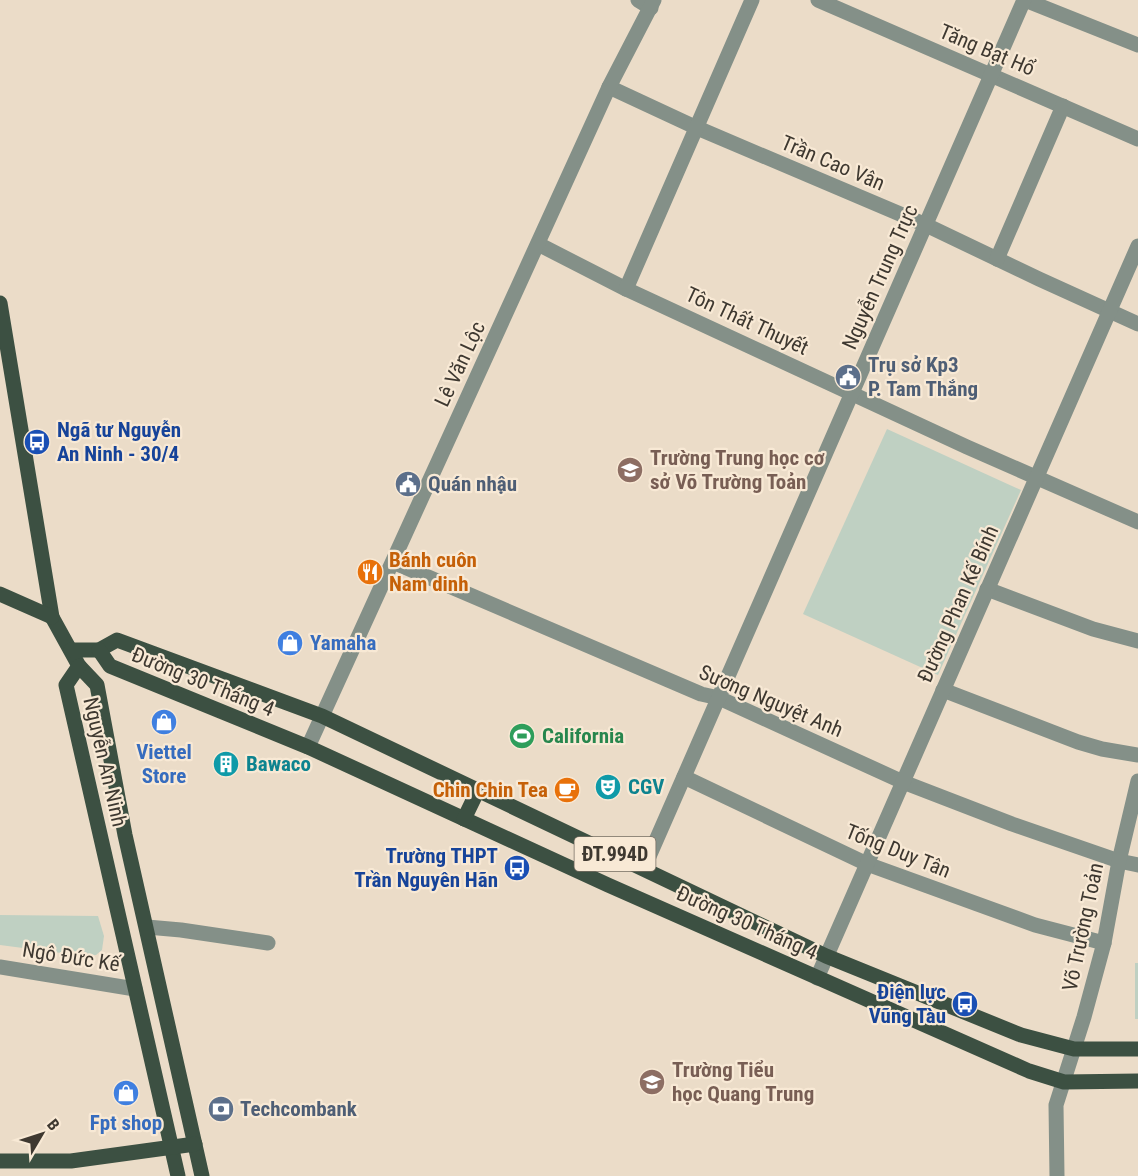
<svg xmlns="http://www.w3.org/2000/svg" width="1138" height="1176" font-family="'Roboto Condensed',sans-serif">
  <rect width="100%" height="100%" fill="#ebdcc8"/>
  <g fill="#bfd0c2">
    <polygon points="887,429 1021,490 938,675 803,614"/>
    <polygon points="0,915 98,916 104,936 102,950 96,955 84,956 0,945"/>
    <rect x="1135" y="963" width="3" height="56"/>
  </g>
  <g fill="none" stroke-linecap="round" stroke-linejoin="round">
    <g stroke="#849088" stroke-width="15">
      <polyline points="638,0 651,8"/>
      <polyline points="818,0 1138,139"/>
      <polyline points="1025,0 1138,45"/>
      <polyline points="609,87 695,127 926,225 1039,279 1138,324"/>
      <polyline points="538,244 626,289 967,447 1138,522"/>
      <polyline points="997,259 1063,106"/>
      <polyline points="626,289 752,0"/>
      <polyline points="393,562 701,694 719,698 903,782 1012,824 1119,861 1138,865"/>
      <polyline points="987,589 1093,629 1138,641"/>
      <polyline points="943,690 1078,742 1102,749 1138,755"/>
      <polyline points="308,747 609,87 654,0"/>
      <polyline points="684,777 867,864 1035,925 1104,943"/>
      <polyline points="644,868 1024,0"/>
      <polyline points="147,927 181,930 268,943"/>
      <polyline points="0,967 135,989"/>
      <polyline points="817,978 1138,246"/>
      <polyline points="1057,1176 1056,1105 1084,1017 1104,943 1119,861 1138,781"/>
    </g>
    <g stroke="#3c5042" stroke-width="15">
      <polyline points="0,303 52,617 79,666 97,685 125,835 202,1176"/>
      <polyline points="0,594 52,617"/>
      <polyline points="71,650 99,650 117,640 322,716 826,956 1021,1035 1074,1049 1138,1049"/>
      <polyline points="99,650 110,666 308,747 608,885 1029,1071 1064,1082 1138,1081"/>
      <polyline points="79,666 66,685 178,1176"/>
      <polyline points="464,819 478,790"/>
      <polyline points="0,1161 71,1161 195,1144"/>
    </g>
  </g>
  <defs>
    <symbol id="civic-disc" viewBox="-11 -11 22 22"><circle r="9.5" fill="#5c6f8a" stroke="#f8e9d5"/><path d="M-.6-6.5H3V-4.5H.6V-3L4-1V1h2V6H-6V1h2V-1L-.6-3ZM-1.2 2.5V6h2.4V2.5Z" fill="#fff"/></symbol>
    <symbol id="bus-disc" viewBox="-11 -11 22 22"><circle r="9.5" fill="#1a4fb4" stroke="#f8e9d5"/><path d="M-5-6H5V4H4V6H2V4H-2V6H-4V4H-5ZM-3.5-4V0h7V-4ZM-3.5 1.2v1.5H-2V1.2ZM2 1.2v1.5H3.5V1.2Z" fill="#fff"/></symbol>
    <symbol id="school-disc" viewBox="-11 -11 22 22"><circle r="9.5" fill="#8d6e63" stroke="#f8e9d5"/><path d="M0-5L7-2L0 1L-7-2ZM-4 1L0 2.5L4 1V4Q0 6-4 4Z" fill="#fff"/></symbol>
    <symbol id="restaurant-disc" viewBox="-11 -11 22 22"><circle r="9.5" fill="#e8710a" stroke="#f8e9d5"/><path d="M-5-6h1v4h1v-4h1v4h1v-4h1v5L-1.5 .5V6h-2V.5L-5-1ZM5-6V6H3V1.5H1.5Q1.5-4 5-6Z" fill="#fff"/></symbol>
    <symbol id="shop-disc" viewBox="-11 -11 22 22"><circle r="9.5" fill="#3f7fe0" stroke="#f8e9d5"/><path d="M-5-2.5h2.3a2.7 3.5 0 0 1 5.4 0H5L5.5 6h-11ZM-1.5-2.5h3a1.5 2.3 0 0 0-3 0Z" fill="#fff"/></symbol>
    <symbol id="stadium-disc" viewBox="-11 -11 22 22"><circle r="9.5" fill="#2e9e5b" stroke="#f8e9d5"/><path d="M0-5a6.5 5 0 1 0 0 10a6.5 5 0 1 0 0-10ZM-3.5-1.8h7v3.6h-7Z" fill="#fff"/></symbol>
    <symbol id="building-disc" viewBox="-11 -11 22 22"><circle r="9.5" fill="#0f9aa8" stroke="#f8e9d5"/><path d="M-4-6H4V6H1V3H-1V6H-4ZM-2.5-4.3h1.7v1.8h-1.7ZM.8-4.3h1.7v1.8H.8ZM-2.5-1h1.7V.8h-1.7ZM.8-1h1.7V.8H.8Z" fill="#fff"/></symbol>
    <symbol id="theatre-disc" viewBox="-11 -11 22 22"><circle r="9.5" fill="#0f9aa8" stroke="#f8e9d5"/><path d="M-5-5.5Q0-4 5-5.5V0Q5 5 0 6Q-5 5-5 0ZM-3.3-2.5H-1v1.5H-3.3ZM1-2.5H3.3v1.5H1ZM-2.8 1Q0 5.5 2.8 1Z" fill="#fff"/></symbol>
    <symbol id="cafe-disc" viewBox="-11 -11 22 22"><circle r="9.5" fill="#e8710a" stroke="#f8e9d5"/><path d="M-5.5-4.5H6V0H3Q3 3.5 0 3.5H-2.5Q-5.5 3.5-5.5 0ZM3-3.2v2h1.7v-2ZM-6 4.5H4V6H-6Z" fill="#fff"/></symbol>
    <symbol id="bank-disc" viewBox="-11 -11 22 22"><circle r="9.5" fill="#5c6f8a" stroke="#f8e9d5"/><path d="M-6-4H6V4H-6ZM0-2.3a2.3 2.3 0 1 0 0 4.6a2.3 2.3 0 1 0 0-4.6Z" fill="#fff"/></symbol>
  </defs>
  <g fill-rule="evenodd">
    <use href="#civic-disc" x="833" y="362" width="30" height="30"/>
    <use href="#bus-disc" x="22" y="427" width="30" height="30"/>
    <use href="#school-disc" x="615" y="455" width="30" height="30"/>
    <use href="#civic-disc" x="393" y="469" width="30" height="30"/>
    <use href="#restaurant-disc" x="355" y="557" width="30" height="30"/>
    <use href="#shop-disc" x="275" y="628" width="30" height="30"/>
    <use href="#shop-disc" x="149" y="707" width="30" height="30"/>
    <use href="#stadium-disc" x="507" y="721" width="30" height="30"/>
    <use href="#building-disc" x="211" y="749" width="30" height="30"/>
    <use href="#theatre-disc" x="593" y="772" width="30" height="30"/>
    <use href="#cafe-disc" x="552" y="775" width="30" height="30"/>
    <use href="#bus-disc" x="502" y="853" width="30" height="30"/>
    <use href="#bus-disc" x="950" y="989" width="30" height="30"/>
    <use href="#school-disc" x="637" y="1067" width="30" height="30"/>
    <use href="#shop-disc" x="111" y="1078" width="30" height="30"/>
    <use href="#bank-disc" x="206" y="1094" width="30" height="30"/>
  </g>
  <g text-anchor="middle" stroke-width="4.5" stroke-linejoin="round" paint-order="stroke">
    <rect fill="#f8e9d5" stroke="#766d62" stroke-width="1.5" x="574.5" y="837" width="81" height="34" rx="4.5"/>
    <g font-size="20" font-weight="bold" fill="#3e3830">
      <text x="615" y="861">ĐT.994D</text>
    </g>
    <g font-size="21" fill="#3e3830" stroke="#f8e9d5">
      <text transform="translate(987 50) rotate(23)" y="7">Tăng Bạt Hổ</text>
      <text transform="translate(833 163) rotate(23)" y="7">Trần Cao Vân</text>
      <text transform="translate(880 277) rotate(-66)" y="7">Nguyễn Trung Trực</text>
      <text transform="translate(747 321) rotate(25)" y="7">Tôn Thất Thuyết</text>
      <text transform="translate(460 364) rotate(-65)" y="7">Lê Văn Lộc</text>
      <text transform="translate(958 604) rotate(-66)" y="7">Đường Phan Kế Bính</text>
      <text transform="translate(203 682) rotate(22)" y="7">Đường 30 Tháng 4</text>
      <text transform="translate(771 701) rotate(23)" y="7">Sương Nguyệt Anh</text>
      <text transform="translate(105 762) rotate(77)" y="7">Nguyễn An Ninh</text>
      <text transform="translate(898 851) rotate(22)" y="7">Tống Duy Tân</text>
      <text transform="translate(747 923) rotate(24)" y="7">Đường 30 Tháng 4</text>
      <text transform="translate(1083 927) rotate(-78)" y="7">Võ Trường Toản</text>
      <text transform="translate(71 957) rotate(9)" y="7">Ngô Đức Kế</text>
    </g>
    <g font-size="21" font-weight="bold" fill="#4e5e75" stroke="#f8e9d5" text-anchor="start">
      <text x="868" y="372">Trụ sở Kp3<tspan x="868" dy="24">P. Tam Thắng</tspan></text>
      <text x="428" y="491">Quán nhậu</text>
      <text x="240" y="1116">Techcombank</text>
    </g>
    <g font-size="21" font-weight="bold" fill="#164399" stroke="#f8e9d5" text-anchor="end">
      <text x="57" y="437" text-anchor="start">Ngã tư Nguyễn<tspan x="57" dy="24">An Ninh - 30/4</tspan></text>
      <text x="498" y="863">Trường THPT<tspan x="498" dy="24">Trần Nguyên Hãn</tspan></text>
      <text x="946" y="999">Điện lực<tspan x="946" dy="24">Vũng Tàu</tspan></text>
    </g>
    <g font-size="21" font-weight="bold" fill="#785e54" stroke="#f8e9d5" text-anchor="start">
      <text x="650" y="465">Trường Trung học cơ<tspan x="650" dy="24">sở Võ Trường Toản</tspan></text>
      <text x="672" y="1077">Trường Tiểu<tspan x="672" dy="24">học Quang Trung</tspan></text>
    </g>
    <g font-size="21" font-weight="bold" fill="#c56008" stroke="#f8e9d5" text-anchor="start">
      <text x="389" y="567">Bánh cuôn<tspan x="389" dy="24">Nam dinh</tspan></text>
      <text x="548" y="797" text-anchor="end">Chin Chin Tea</text>
    </g>
    <g font-size="21" font-weight="bold" fill="#366cbe" stroke="#f8e9d5">
      <text x="310" y="650" text-anchor="start">Yamaha</text>
      <text x="164" y="759">Viettel<tspan x="164" dy="24">Store</tspan></text>
      <text x="126" y="1130">Fpt shop</text>
    </g>
    <g font-size="21" font-weight="bold" fill="#27864d" stroke="#f8e9d5" text-anchor="start">
      <text x="542" y="743">California</text>
    </g>
    <g font-size="21" font-weight="bold" fill="#0d838f" stroke="#f8e9d5" text-anchor="start">
      <text x="246" y="771">Bawaco</text>
      <text x="628" y="794">CGV</text>
    </g>
  </g>
  <g transform="translate(42 1134) rotate(51)" stroke="#f8e9d5" stroke-width="4.5" paint-order="stroke">
  <path d="M0-4.5L10 22L0 15L-10 22Z" fill="#3e3830"/>
  <text y="-9" font-size="16" font-weight="bold" text-anchor="middle" fill="#3e3830">B</text>
  </g>
</svg>
